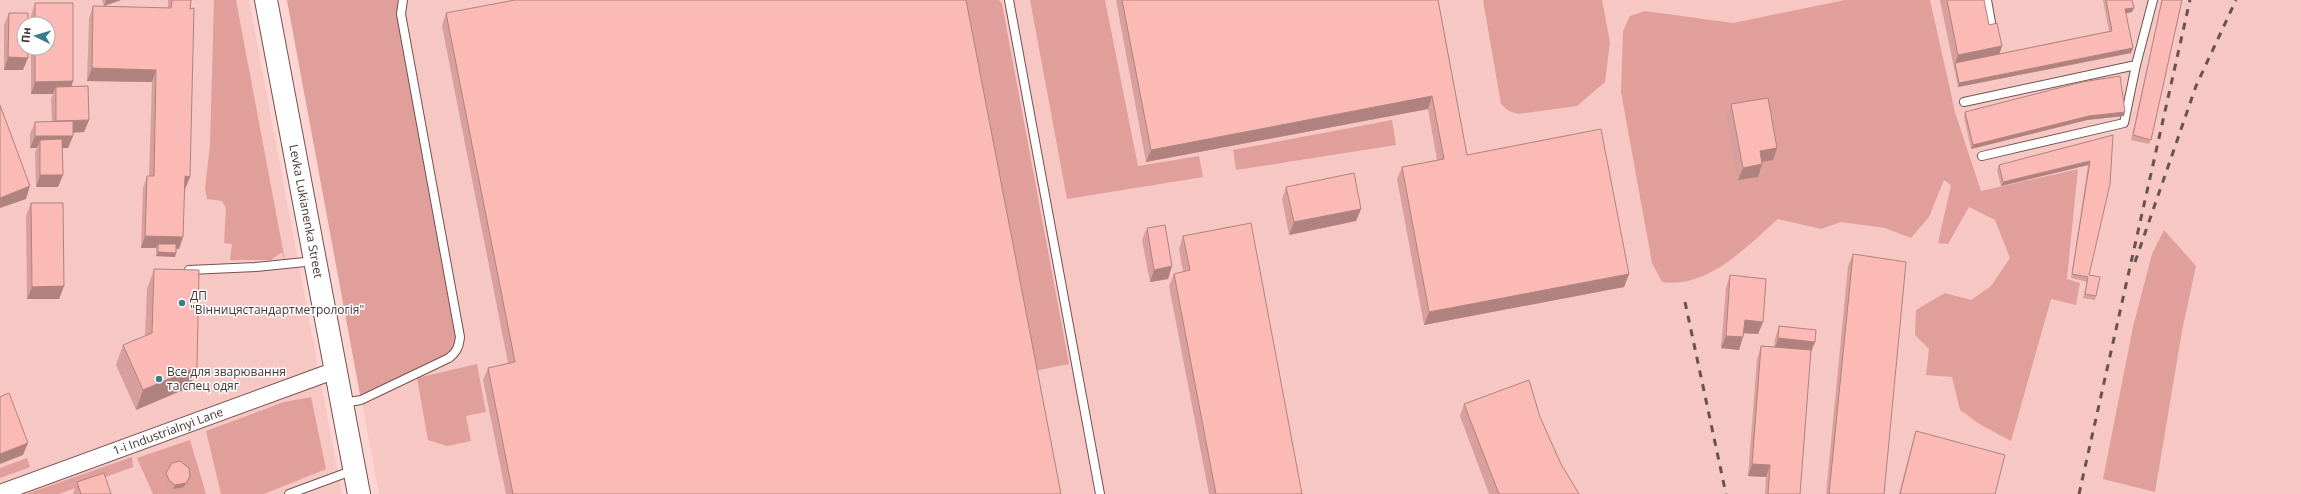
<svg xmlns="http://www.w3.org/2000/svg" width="2301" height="494" font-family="'Open Sans',sans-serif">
  <rect width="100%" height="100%" fill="#fdd5d2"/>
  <g fill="#f7c7c4" fill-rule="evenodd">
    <path d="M0,0H249L342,494H0ZM24,24H48V48H24Z"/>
    <polygon points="287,0 2301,0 2301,494 379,494"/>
  </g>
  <g fill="#e09f9b">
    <polygon points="214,0 236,0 286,266 282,252 271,260 230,260 232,244 224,243 226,208 222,201 207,199 205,188 210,145"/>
    <polygon points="287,0 403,0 402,4 458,349 361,400"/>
    <polygon points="962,0 999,0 1002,4 1069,364 1034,371"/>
    <polygon points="1030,0 1105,0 1138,166 1199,156 1203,177 1067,199"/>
    <polygon points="1483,0 1602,0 1610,42 1605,82 1577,106 1518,114 1509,111 1501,104"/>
    <path d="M1845,0H1930L1955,112L1981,191L2078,169L2067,279L2080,283L2076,305L2051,299L2011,441L1981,425L1960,410L1952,377L1926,375L1929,349L1915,335L1916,310L1945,293L1971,300L1991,286L2010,258L1995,220L1969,207L1948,244L1938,243L1951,185L1944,180L1929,217L1911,238L1885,228L1841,222L1821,229L1778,219C1747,246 1708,289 1662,282L1652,263L1621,92L1623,31L1630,16L1645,11L1733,23Z"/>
    <polygon points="1392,120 1396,145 1236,170 1233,150"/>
    <polygon points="2164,230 2196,266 2182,331 2155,492 2103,479 2133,327 2152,254"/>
    <polygon points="477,364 486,412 466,416 471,441 447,446 428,440 417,378"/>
    <polygon points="311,397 326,469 264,494 221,494 206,431 284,402"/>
    <polygon points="190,440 206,494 153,494 137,458"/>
    <polygon points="132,457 133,467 59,494 26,494"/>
    <polygon points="27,458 30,467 0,478 0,468"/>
  </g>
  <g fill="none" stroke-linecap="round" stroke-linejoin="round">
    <defs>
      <g id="service">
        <polyline points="1009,0 1100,494"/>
        <polyline points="1987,0 1992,28"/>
        <polyline points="1964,102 2136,65 2153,0"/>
        <polyline points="1982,156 2124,123 2136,65"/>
        <polyline points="189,270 256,267 315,261"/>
        <path d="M343,403L361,400L449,358C457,352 459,346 460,337L401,14L403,0"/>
        <polyline points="289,494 354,470"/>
      </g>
      <g id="minor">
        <path id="s1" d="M0,493L336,370"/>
      </g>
      <g id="secondary">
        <path id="s2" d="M266,0L359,494"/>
      </g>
    </defs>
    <use href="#service" stroke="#735250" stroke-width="10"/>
    <use href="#minor" stroke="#735250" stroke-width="18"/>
    <use href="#secondary" stroke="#735250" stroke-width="24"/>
    <use href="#service" stroke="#fff" stroke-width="8"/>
    <use href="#minor" stroke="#fff" stroke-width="16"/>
    <use href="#secondary" stroke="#fff" stroke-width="22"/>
    <g stroke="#675352" stroke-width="3" stroke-dasharray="7 7" stroke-linecap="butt">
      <polyline points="2135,262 2196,86 2236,0"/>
      <polyline points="1685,302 1726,494"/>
      <polyline points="2079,494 2190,0"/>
    </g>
  </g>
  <g fill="#d8a09c">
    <polygon points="102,0 121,0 104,6"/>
    <polygon points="168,0 191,0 190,177 185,189 179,249 176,249 175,257 156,256 156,248 141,248 143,188 147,176 149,176 152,82 87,81 89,18 93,6 168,8"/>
    <polygon points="1116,0 1438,0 1467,155 1629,274 1624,287 1424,325 1397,179 1402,167 1437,160 1428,109 1146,162"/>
    <polygon points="1940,0 1984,0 1989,25 2002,46 1999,54 2109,31 2103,0 2132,0 2132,12 2126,13 2131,53 1958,87"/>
    <polygon points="2162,0 2182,0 2151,140 2149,144 2131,140"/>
    <polygon points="35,3 73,3 73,81 71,87 88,86 89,120 84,132 73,133 73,136 68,148 62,148 63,175 58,187 36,187 35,152 37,148 30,148 30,134 35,122 52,122 51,99 53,94 31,94 31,48 48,48 48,24 31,24 31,16"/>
    <polygon points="9,13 23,70 4,70 4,25"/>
    <polygon points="446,13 1061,494 506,494 483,380 488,368 508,363 442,26"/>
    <polygon points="1731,104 1777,148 1773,160 1762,162 1762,164 1758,177 1738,180 1726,117"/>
    <polygon points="1965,112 2124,116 2087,120 1971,149 1964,117"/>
    <polygon points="2113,135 2089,275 2096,296 2095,300 2083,298 2087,282 2071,278 2088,165 2001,186 1997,170 1999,165"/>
    <polygon points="1286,187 1361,209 1356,221 1289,235 1282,199"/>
    <polygon points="31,203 64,286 59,299 27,299 26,216"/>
    <polygon points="1147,228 1172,266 1168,279 1150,282 1142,240"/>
    <polygon points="1183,236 1302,494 1209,494 1169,286 1174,274 1183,272 1179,249"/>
    <polygon points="1853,254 1884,494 1826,494 1848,266"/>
    <polygon points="154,269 190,387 136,410 116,365 123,345 145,336 147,289"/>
    <polygon points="1730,275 1763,322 1758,334 1744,333 1739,350 1721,348 1726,288"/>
    <polygon points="1779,326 1815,342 1811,352 1800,494 1765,494 1766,477 1748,476 1757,359 1761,346 1774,347 1775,339"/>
    <polygon points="1464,404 1540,417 1561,464 1579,494 1489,494 1460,416"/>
    <polygon points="1916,431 1995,494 1899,494 1912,444"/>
    <polygon points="166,473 188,480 184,487 173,489 167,485 165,477"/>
    <polygon points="77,482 111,494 73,494"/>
  </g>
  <g fill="#b0827f">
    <polygon points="106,0 121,0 104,6"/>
    <polygon points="2134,8 2132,12 2123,14 2125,9"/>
    <polygon points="2002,46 1998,58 1955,63 1958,55"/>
    <polygon points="2133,48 2131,53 1958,87 1959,83"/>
    <polygon points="8,57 28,58 23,70 4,70"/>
    <polygon points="92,68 156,70 152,82 87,81"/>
    <polygon points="73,81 69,94 56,87 53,94 31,94 35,82"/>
    <polygon points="1432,96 1428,109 1146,162 1151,150"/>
    <polygon points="2125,112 2124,116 2087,120 1971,149 1973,145 2089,116"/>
    <polygon points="89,120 84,132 52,133 56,121"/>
    <polygon points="35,136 73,136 68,148 40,148 40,140 37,148 30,148"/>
    <polygon points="1777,148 1773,160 1755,163 1760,151"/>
    <polygon points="2090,161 2088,165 2001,186 2003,182"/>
    <polygon points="1762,164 1758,177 1738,180 1743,168"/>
    <polygon points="40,175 63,175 58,187 36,187"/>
    <polygon points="185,176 190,177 185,189 181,189"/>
    <polygon points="30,186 26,199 0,208 0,198"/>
    <polygon points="1361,209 1356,221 1289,235 1294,222"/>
    <polygon points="145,236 183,237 179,249 158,248 158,244 156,248 141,248"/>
    <polygon points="158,252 176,253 175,257 156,256"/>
    <polygon points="1172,266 1168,279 1150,282 1154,270"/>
    <polygon points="1629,274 1624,287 1424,325 1429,312"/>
    <polygon points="64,286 59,299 27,299 32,287"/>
    <polygon points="1745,320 1763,322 1758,334 1740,333"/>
    <polygon points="1726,336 1743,337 1739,350 1721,348"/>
    <polygon points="1778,338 1815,342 1810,354 1774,351"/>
    <polygon points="197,367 190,387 136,410 143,390"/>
    <polygon points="28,443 23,455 0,464 0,454"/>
    <polygon points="1752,464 1770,465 1766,477 1748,476"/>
    <polygon points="190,476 188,480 184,487 173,489 175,485"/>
  </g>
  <g fill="#fbbab5" stroke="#b0827f">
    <polygon points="172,0 191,0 190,9 194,8 190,177 185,176 183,237 145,236 147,176 154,176 156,70 92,68 93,6 171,8"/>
    <polygon points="515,0 966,0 1061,494 513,494 488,368 515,362 446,13"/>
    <polygon points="1122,0 1438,0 1467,155 1601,129 1629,274 1429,312 1402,167 1444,159 1432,96 1151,150"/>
    <polygon points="1947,0 1984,0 1989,25 1997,23 2002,46 1958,55"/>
    <polygon points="2106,0 2132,0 2134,8 2125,9 2133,48 1959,83 1955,63 2112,31"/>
    <polygon points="2162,0 2182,0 2151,140 2133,135"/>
    <polygon points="35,3 73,3 73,81 35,82 35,48 48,48 48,24 35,24"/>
    <polygon points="9,13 28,13 28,24 24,24 24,48 28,48 28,58 8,57"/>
    <polygon points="2120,76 2125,112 2089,116 1973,145 1965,112 2082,82"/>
    <polygon points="88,86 89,120 56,121 56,87"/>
    <polygon points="1768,98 1777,148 1760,151 1762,164 1743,168 1731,104"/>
    <polygon points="0,105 30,186 0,198"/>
    <polygon points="73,121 73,136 35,136 35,122"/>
    <polygon points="2113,135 2110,184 2089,275 2100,277 2096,296 2085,294 2088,277 2072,274 2090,161 2003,182 1999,165"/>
    <polygon points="62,139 63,175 40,175 40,140"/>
    <polygon points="1354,173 1361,209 1294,222 1286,187"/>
    <polygon points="31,203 63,203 64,286 32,287"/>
    <polygon points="1251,223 1302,494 1216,494 1174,274 1190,270 1183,236"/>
    <polygon points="1165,225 1172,266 1154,270 1147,228"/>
    <polygon points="158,244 176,244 176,253 158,252"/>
    <polygon points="1853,254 1906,262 1884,494 1829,494"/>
    <polygon points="154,269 199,270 197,367 143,390 123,345 152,333"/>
    <polygon points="1730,275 1766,279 1763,322 1745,320 1743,337 1726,336"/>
    <polygon points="1779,326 1816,330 1815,342 1778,338"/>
    <polygon points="1761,346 1811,350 1800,494 1768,494 1770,465 1752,464"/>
    <polygon points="1529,380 1540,417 1561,464 1579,494 1499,494 1464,404"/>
    <polygon points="9,393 28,443 0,454 0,397"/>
    <polygon points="1916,431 2005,455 1995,494 1900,494"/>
    <polygon points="180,461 189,468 190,476 186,483 175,485 169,480 166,473 172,463"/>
    <polygon points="104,473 111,494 81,494 77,482"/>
  </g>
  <g fill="#3a7b8e" stroke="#fff" stroke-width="1.5">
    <circle cx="182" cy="303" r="4"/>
    <circle cx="159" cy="379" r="4"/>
  </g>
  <g text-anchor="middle" stroke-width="3" stroke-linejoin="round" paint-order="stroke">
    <g font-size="12" fill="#443534" stroke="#fff">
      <text dy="4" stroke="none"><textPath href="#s2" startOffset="215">Levka Lukianenka Street</textPath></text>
      <text dy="4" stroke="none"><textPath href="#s1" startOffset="179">1-i Industrialnyi Lane</textPath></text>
    </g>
    <g font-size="12" fill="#443534" stroke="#fff" text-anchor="start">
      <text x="190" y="300">ДП<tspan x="190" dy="14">"Вінницястандартметрологія"</tspan></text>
      <text x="167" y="376">Все для зварювання<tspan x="167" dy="14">та спец одяг</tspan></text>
    </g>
  </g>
  <g transform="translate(36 36) rotate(275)"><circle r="19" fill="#ffffff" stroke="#b4aeae"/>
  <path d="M0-3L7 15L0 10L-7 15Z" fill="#3a7b8e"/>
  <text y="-6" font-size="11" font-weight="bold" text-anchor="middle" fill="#443534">Пн</text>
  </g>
</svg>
